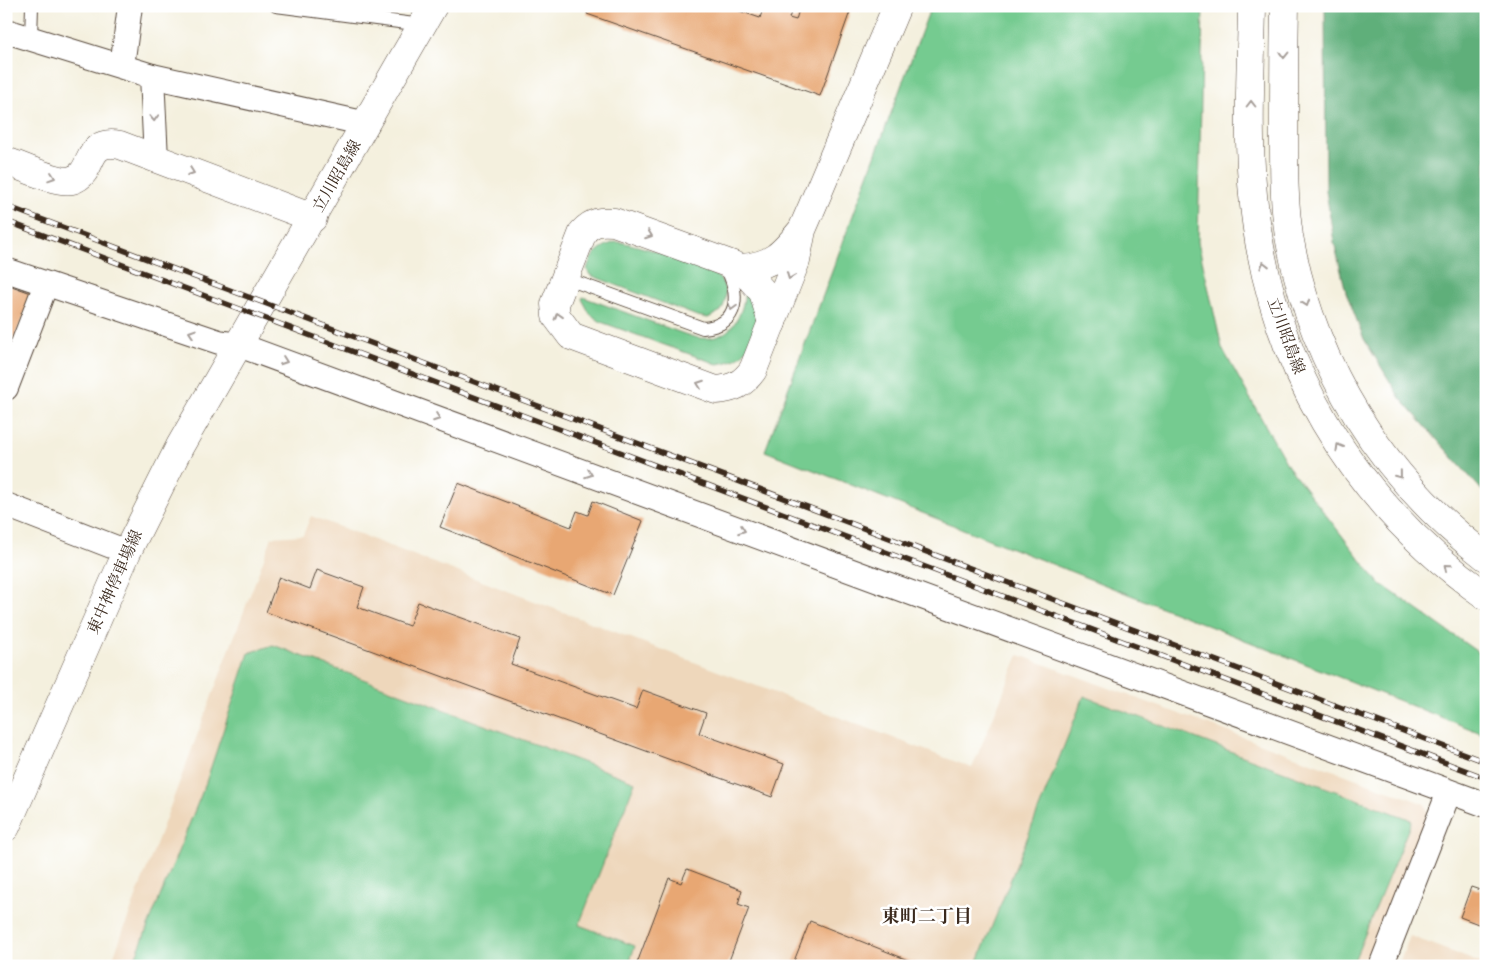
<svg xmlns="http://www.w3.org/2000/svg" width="1492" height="972" viewBox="0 0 1492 972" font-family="Cardo,'Noto Serif JP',serif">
  <rect width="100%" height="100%" fill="#fff"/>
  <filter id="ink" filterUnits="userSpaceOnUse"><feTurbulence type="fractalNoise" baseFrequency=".02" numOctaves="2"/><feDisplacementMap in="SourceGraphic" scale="10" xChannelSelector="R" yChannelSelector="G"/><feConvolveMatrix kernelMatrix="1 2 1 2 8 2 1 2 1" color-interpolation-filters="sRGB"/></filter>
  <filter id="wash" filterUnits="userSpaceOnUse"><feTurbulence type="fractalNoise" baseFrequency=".0096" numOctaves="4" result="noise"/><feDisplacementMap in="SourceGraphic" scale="20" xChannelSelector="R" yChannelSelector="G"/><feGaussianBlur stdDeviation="1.12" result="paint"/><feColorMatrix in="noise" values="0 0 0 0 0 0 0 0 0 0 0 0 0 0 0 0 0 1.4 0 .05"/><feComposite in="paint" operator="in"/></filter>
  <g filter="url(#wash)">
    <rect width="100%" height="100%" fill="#f4f0de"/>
    <g fill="#eed7bb">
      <path d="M 311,516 L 972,768 L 1019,655 L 1425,804 L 1428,813 L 1368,966 L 110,966 L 272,537 L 303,535 Z"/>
      <path d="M 1410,936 L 1486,965 L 1486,966 L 1398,966 Z"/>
    </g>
    <g fill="#74cb90" stroke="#587a57">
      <path d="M 931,6 L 1203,6 L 1198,242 L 1222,348 L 1288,466 L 1378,582 L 1486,658 L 1486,735 L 765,451 Z"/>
      <path d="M 616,242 C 630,241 710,268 719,278 C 728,288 727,300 721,311 L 708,318 L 697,316 L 590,275 L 587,270 C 590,254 601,246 616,242 Z"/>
      <path d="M 747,289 L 760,320 C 749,346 748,360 717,364 L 601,322 L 590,314 L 582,299 L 583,297 L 690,336 C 725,346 743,322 745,290 Z"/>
      <path d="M 273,645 L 635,782 L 579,925 L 635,946 L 628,966 L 132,966 L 205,785 L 249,653 Z"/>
      <path d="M 1084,696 L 1412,820 L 1352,966 L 976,966 Z"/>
    </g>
    <path fill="#5faf7a" stroke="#4d6c4c" d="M 1325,6 L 1486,6 L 1486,495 L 1400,398 L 1364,339 L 1346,292 L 1334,242 L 1326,191 Z"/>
    <g id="blocks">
      <g fill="#e8a773">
        <path d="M 589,6 L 725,6 L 760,18 L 764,6 L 781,6 L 792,10 L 789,18 L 796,20 L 800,6 L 852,6 L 820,96 L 587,14 Z"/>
        <path d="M 6,284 L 34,294 L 13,340 L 6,337 Z"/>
        <path d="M 6,342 L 12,345 L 6,357 Z"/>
        <path d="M 458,483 L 571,527 L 577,511 L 588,515 L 593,501 L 643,521 L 613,595 L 440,527 Z"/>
        <path d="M 317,570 L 364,587 L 357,607 L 409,626 L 418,602 L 520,639 L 511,664 L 636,709 L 643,690 L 706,713 L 699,733 L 784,764 L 772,797 L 266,612 L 279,577 L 310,589 Z"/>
        <path d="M 687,869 L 742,890 L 738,904 L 749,908 L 727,966 L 636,966 L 669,878 L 681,883 Z"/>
        <path d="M 1471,887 L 1486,892 L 1486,927 L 1460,917 Z"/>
        <path d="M 810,921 L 923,966 L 792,966 Z"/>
      </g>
    </g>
  </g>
  <g filter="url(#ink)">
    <use href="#blocks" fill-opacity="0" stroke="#57483b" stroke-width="1"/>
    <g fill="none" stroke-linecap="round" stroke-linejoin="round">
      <defs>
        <g id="lane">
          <path d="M 276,6 L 422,25"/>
          <path d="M 31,38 L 32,6"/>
          <path d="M 565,278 L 703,328 C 741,325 740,293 725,266"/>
        </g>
        <g id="street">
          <path d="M 6,31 L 152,76 L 367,124"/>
          <path d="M 122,66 L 130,6"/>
          <path d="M 152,76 L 156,159"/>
          <path d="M 6,270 L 219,342 L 239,345 L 1486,805"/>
          <path d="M 6,388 L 46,284"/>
          <path d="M 6,505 L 127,552"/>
          <path d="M 1381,966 L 1449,792"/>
        </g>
        <g id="secondary">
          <path d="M 1252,6 C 1251,69 1247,133 1253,195 C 1268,361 1351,500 1486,596"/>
          <path d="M 1285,6 C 1284,50 1284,94 1284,138 C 1284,171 1284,204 1289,236 C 1313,367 1381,477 1486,557"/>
          <path d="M 6,161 C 21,166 58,184 72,180 C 96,173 83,138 120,145 L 313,218"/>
          <path d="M 802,230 C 783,253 773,266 741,268 L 614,222 C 601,221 593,221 583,232 L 555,304 L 556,316 L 571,336 L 716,390 C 733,389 743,384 753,370 L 796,261 L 802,230 L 812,207 L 897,6"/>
          <path d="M 741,268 L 763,292 L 772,323"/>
          <path d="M 6,827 L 127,552 L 180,446 L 433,6"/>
        </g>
      </defs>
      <use href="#lane" stroke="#57483b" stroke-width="14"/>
      <use href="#street" stroke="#57483b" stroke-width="26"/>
      <use href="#secondary" stroke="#57483b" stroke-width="29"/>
      <use href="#lane" stroke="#fff" stroke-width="12"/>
      <use href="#street" stroke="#fff" stroke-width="24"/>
      <use href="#secondary" stroke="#fff" stroke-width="28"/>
      <defs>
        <g id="rail">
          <path d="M 6,206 L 1486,762"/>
          <path d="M 6,221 L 1486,778"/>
        </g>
      </defs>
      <use href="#rail" stroke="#3b2a1e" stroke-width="5.5"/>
      <use href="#rail" stroke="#fff" stroke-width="4" stroke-dasharray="11" stroke-linecap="butt"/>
    </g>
    <defs><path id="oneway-chevron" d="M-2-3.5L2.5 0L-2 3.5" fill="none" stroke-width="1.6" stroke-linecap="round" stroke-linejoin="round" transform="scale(1.25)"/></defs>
    <g stroke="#a79f9a">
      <use href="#oneway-chevron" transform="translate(1284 55) rotate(91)"/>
      <use href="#oneway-chevron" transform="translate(1251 104) rotate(-90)"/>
      <use href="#oneway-chevron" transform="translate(154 118) rotate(87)"/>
      <use href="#oneway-chevron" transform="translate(191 172) rotate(20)"/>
      <use href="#oneway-chevron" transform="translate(52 177) rotate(19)"/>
      <use href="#oneway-chevron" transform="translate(649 235) rotate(20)"/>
      <use href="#oneway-chevron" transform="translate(1264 265) rotate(-104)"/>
      <use href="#oneway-chevron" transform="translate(790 276) rotate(111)"/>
      <use href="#oneway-chevron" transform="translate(1306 303) rotate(71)"/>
      <use href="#oneway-chevron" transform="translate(732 307) rotate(106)"/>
      <use href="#oneway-chevron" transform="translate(558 316) rotate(-107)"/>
      <use href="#oneway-chevron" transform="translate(192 333) rotate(-162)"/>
      <use href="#oneway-chevron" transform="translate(284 361) rotate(20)"/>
      <use href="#oneway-chevron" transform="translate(700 384) rotate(-160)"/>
      <use href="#oneway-chevron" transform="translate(437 418) rotate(20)"/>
      <use href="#oneway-chevron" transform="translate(1339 447) rotate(-120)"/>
      <use href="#oneway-chevron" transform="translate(589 474) rotate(20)"/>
      <use href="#oneway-chevron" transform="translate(1399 475) rotate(51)"/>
      <use href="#oneway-chevron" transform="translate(742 530) rotate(20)"/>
      <use href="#oneway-chevron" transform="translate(1447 567) rotate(-140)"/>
    </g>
  </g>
  <g text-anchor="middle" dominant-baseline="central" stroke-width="5" stroke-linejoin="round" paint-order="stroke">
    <g font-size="16" fill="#3b2a1e" stroke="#fff">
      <text transform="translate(337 176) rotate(-60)">立川昭島線</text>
      <text transform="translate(1286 336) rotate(70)">立川昭島線</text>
      <text transform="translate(115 582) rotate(-66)">東中神停車場線</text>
    </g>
    <g font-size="18" font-weight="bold" fill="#3b2a1e" stroke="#fff">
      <text x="927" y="916">東町二丁目</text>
    </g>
  </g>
  <rect width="1492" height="972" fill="none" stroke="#fff" stroke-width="25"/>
</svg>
